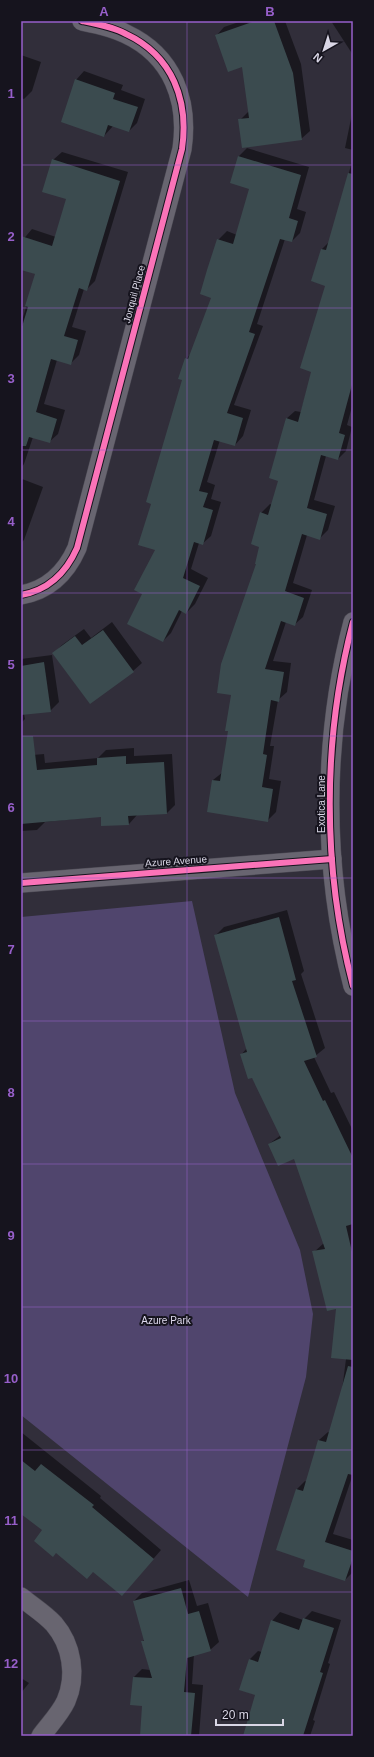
<svg xmlns="http://www.w3.org/2000/svg" width="374" height="1757" viewBox="0 0 374 1757" font-family="Arial,sans-serif">
  <rect width="100%" height="100%" fill="#312e3a"/>
  <path fill="#50456d" d="M 192,901 L 235,1093 L 300,1250 L 313,1314 L 306,1377 L 248,1597 L 21,1415 L 21,917 Z"/>
  <g fill="#0007">
    <path d="M 242,21 L 285,21 L 301,64 L 310,131 L 301,139 L 240,120 L 249,111 L 243,65 L 216,36 L 224,27 Z"/>
    <path d="M 331,21 L 353,21 L 353,55 Z"/>
    <path d="M 21,55 L 41,62 L 32,91 L 24,99 L 21,98 Z"/>
    <path d="M 84,71 L 123,85 L 121,90 L 145,99 L 137,123 L 129,131 L 113,126 L 104,136 L 76,80 Z"/>
    <path d="M 353,109 L 353,150 L 345,148 Z"/>
    <path d="M 247,148 L 309,167 L 297,209 L 306,212 L 300,233 L 292,241 L 285,239 L 257,324 L 263,326 L 234,405 L 251,410 L 243,436 L 235,445 L 220,440 L 207,482 L 215,485 L 211,499 L 221,502 L 211,536 L 202,544 L 199,543 L 191,569 L 208,578 L 195,604 L 186,613 L 182,611 L 171,633 L 163,641 L 143,594 L 156,549 L 152,503 L 183,380 L 186,359 L 192,353 L 213,297 L 218,240 L 227,231 L 237,235 L 250,188 L 238,157 Z"/>
    <path d="M 62,152 L 128,172 L 95,281 L 86,290 L 84,289 L 72,327 L 86,331 L 79,355 L 70,364 L 57,360 L 44,404 L 65,410 L 58,434 L 49,442 L 33,437 L 24,464 L 21,468 L 21,324 L 36,274 L 21,269 L 21,242 L 32,229 L 56,237 L 67,199 L 53,160 Z"/>
    <path d="M 353,158 L 353,403 L 347,425 L 352,427 L 346,451 L 338,459 L 326,456 L 314,500 L 335,506 L 328,530 L 320,538 L 307,535 L 293,583 L 312,590 L 303,617 L 294,625 L 286,622 L 273,661 L 291,663 L 287,692 L 278,700 L 270,746 L 274,746 L 269,779 L 281,781 L 276,812 L 267,821 L 208,811 L 213,780 L 223,772 L 261,546 L 261,513 L 270,504 L 272,505 L 279,480 L 286,419 L 295,411 L 301,412 L 312,371 L 326,285 L 312,281 L 322,249 L 330,241 Z"/>
    <path d="M 22,479 L 43,487 L 24,540 L 21,543 Z"/>
    <path d="M 112,622 L 142,663 L 133,671 L 90,703 L 53,654 L 62,645 L 84,629 L 91,638 Z"/>
    <path d="M 52,655 L 59,702 L 50,711 L 24,714 L 25,719 L 21,723 L 21,659 Z"/>
    <path d="M 134,748 L 134,756 L 172,754 L 175,805 L 167,813 L 137,815 L 129,824 L 102,816 L 45,822 L 37,830 L 21,831 L 21,756 L 44,754 L 45,763 L 98,758 L 106,750 Z"/>
    <path d="M 287,910 L 304,971 L 301,974 L 325,1048 L 314,1057 L 331,1093 L 334,1092 L 353,1131 L 353,1474 L 333,1534 L 353,1540 L 353,1572 L 345,1580 L 306,1559 L 297,1489 L 305,1481 L 307,1482 L 319,1440 L 328,1432 L 330,1433 L 342,1390 L 346,1359 L 338,1308 L 314,1252 L 324,1243 L 295,1157 L 269,1144 L 281,1135 L 241,1055 L 247,1048 L 215,936 L 224,927 Z"/>
    <path d="M 21,1432 L 101,1496 L 100,1498 L 161,1550 L 122,1595 L 21,1512 Z"/>
    <path d="M 189,1580 L 197,1606 L 208,1603 L 219,1642 L 210,1650 L 194,1654 L 192,1684 L 203,1685 L 199,1736 L 141,1736 L 143,1705 L 134,1677 L 142,1669 L 150,1670 L 142,1642 L 145,1639 L 134,1601 L 142,1593 Z"/>
    <path d="M 312,1611 L 341,1620 L 328,1663 L 330,1664 L 313,1720 L 315,1721 L 310,1736 L 244,1736 L 257,1695 L 241,1690 L 250,1659 L 258,1651 L 262,1652 L 272,1621 L 280,1612 L 303,1620 Z"/>
    <path d="M 21,1678 L 29,1683 L 21,1693 Z"/>
  </g>
  <g fill="#3b4b4f">
    <path d="M 255,21 L 274,21 L 293,73 L 302,140 L 242,148 L 238,119 L 249,118 L 242,67 L 228,72 L 215,35 Z"/>
    <path d="M 75,79 L 115,93 L 113,99 L 138,107 L 129,132 L 108,125 L 104,137 L 61,122 Z"/>
    <path d="M 238,156 L 301,175 L 289,218 L 298,221 L 292,242 L 280,239 L 249,332 L 255,334 L 227,413 L 243,418 L 235,446 L 214,440 L 199,491 L 208,493 L 203,507 L 213,510 L 203,545 L 194,542 L 183,578 L 200,586 L 186,614 L 179,610 L 163,642 L 127,624 L 142,594 L 134,590 L 155,550 L 138,545 L 151,504 L 146,502 L 182,380 L 178,379 L 185,358 L 188,359 L 211,298 L 200,294 L 207,270 L 217,239 L 233,244 L 249,189 L 230,183 Z"/>
    <path d="M 52,159 L 120,181 L 87,291 L 79,288 L 64,336 L 78,340 L 71,365 L 51,359 L 36,412 L 57,419 L 50,443 L 29,437 L 26,446 L 21,446 L 21,330 L 28,307 L 25,306 L 35,274 L 21,270 L 21,236 L 52,246 L 66,199 L 42,192 Z"/>
    <path d="M 348,173 L 353,174 L 353,381 L 339,433 L 345,435 L 338,460 L 321,455 L 307,508 L 327,514 L 320,540 L 302,534 L 285,591 L 304,598 L 295,626 L 281,621 L 265,669 L 284,672 L 279,702 L 271,700 L 263,754 L 267,755 L 262,787 L 273,789 L 268,822 L 207,812 L 212,780 L 220,781 L 228,731 L 225,731 L 231,695 L 217,693 L 221,664 L 256,564 L 255,564 L 259,547 L 251,544 L 260,512 L 268,515 L 278,481 L 269,478 L 286,418 L 298,422 L 311,372 L 300,368 L 325,286 L 311,281 L 321,249 L 326,250 Z"/>
    <path d="M 103,630 L 134,672 L 90,704 L 52,653 L 75,636 L 82,645 Z"/>
    <path d="M 44,662 L 51,712 L 21,715 L 21,666 Z"/>
    <path d="M 21,736 L 33,736 L 37,770 L 97,765 L 97,758 L 126,756 L 126,764 L 164,762 L 167,814 L 128,816 L 129,825 L 101,826 L 101,817 L 21,824 Z"/>
    <path d="M 279,917 L 296,980 L 292,981 L 317,1057 L 304,1061 L 323,1101 L 325,1100 L 353,1158 L 353,1224 L 346,1226 L 353,1256 L 353,1360 L 331,1358 L 336,1309 L 327,1311 L 312,1251 L 325,1249 L 294,1159 L 278,1166 L 268,1144 L 281,1138 L 252,1078 L 248,1079 L 240,1054 L 247,1052 L 214,935 Z"/>
    <path d="M 348,1366 L 353,1367 L 353,1475 L 348,1474 L 325,1542 L 353,1551 L 353,1558 L 345,1581 L 303,1567 L 305,1560 L 276,1550 L 296,1489 L 303,1491 L 318,1440 L 326,1442 Z"/>
    <path d="M 21,1460 L 35,1471 L 41,1464 L 94,1505 L 92,1507 L 154,1559 L 122,1596 L 93,1572 L 87,1579 L 56,1553 L 53,1557 L 34,1541 L 42,1530 L 21,1514 Z"/>
    <path d="M 181,1588 L 188,1614 L 199,1611 L 211,1651 L 187,1658 L 184,1692 L 195,1693 L 191,1736 L 140,1736 L 142,1706 L 130,1705 L 133,1677 L 152,1678 L 141,1641 L 144,1641 L 133,1601 Z"/>
    <path d="M 303,1618 L 334,1628 L 320,1672 L 323,1673 L 303,1736 L 243,1736 L 255,1695 L 239,1690 L 249,1659 L 258,1662 L 271,1620 L 299,1630 Z"/>
  </g>
  <g fill="none" stroke-linecap="round" stroke-linejoin="round">
    <defs>
      <g id="street">
        <path d="M 21,595 C 49,590 66,573 77,548 L 182,149 C 189,101 173,56 126,34 C 113,27 97,24 82,21"/>
        <path d="M 353,622 C 322,740 322,868 353,986"/>
        <path d="M 21,883 L 332,859"/>
        <path d="M 21,1597 C 32,1606 45,1614 54,1624 C 72,1645 77,1676 66,1701 C 60,1714 49,1725 41,1736"/>
      </g>
    </defs>
    <use href="#street" stroke="#4c4a54" stroke-width="20"/>
    <use href="#street" stroke="#686570" stroke-width="19"/>
    <defs>
      <g id="cycleway">
        <path d="M 21,595 C 49,590 66,573 77,548 L 182,149 C 189,101 173,56 126,34 C 113,27 97,24 82,21"/>
        <path d="M 353,622 C 322,740 322,868 353,986"/>
        <path d="M 21,883 L 332,859"/>
      </g>
    </defs>
    <use href="#cycleway" stroke="#16141e" stroke-width="8"/>
    <use href="#cycleway" stroke="#fb73b8" stroke-width="6"/>
  </g>
  <path fill="none" stroke="#975fca" stroke-width="1" stroke-opacity="0.55" d="M 187,21 L 187,1736M 21,165 L 353,165M 21,308 L 353,308M 21,450 L 353,450M 21,593 L 353,593M 21,736 L 353,736M 21,878 L 353,878M 21,1021 L 353,1021M 21,1164 L 353,1164M 21,1307 L 353,1307M 21,1450 L 353,1450M 21,1592 L 353,1592"/>
  <g text-anchor="middle" dominant-baseline="central" stroke-width="4" stroke-linejoin="round" paint-order="stroke">
    <g font-size="10" fill="#d9d6e5" stroke="#16141e">
      <text transform="translate(134 294) rotate(-75)">Jonquil Place</text>
      <text transform="translate(321 804) rotate(-90)">Exotica Lane</text>
      <text transform="translate(176 861) rotate(-4)">Azure Avenue</text>
    </g>
    <g font-size="10" fill="#dfdaee" stroke="#16141e">
      <text x="166" y="1320">Azure Park</text>
    </g>
  </g>
  <rect width="374" height="1757" fill="none" stroke="#16141e" stroke-width="44"/>
  <g transform="translate(324 50) rotate(219)" stroke="#16141e" stroke-width="3" paint-order="stroke">
  <path d="M0-3L7 15L0 10L-7 15Z" fill="#d9d6e5"/>
  <text y="-6" font-size="11" font-weight="bold" text-anchor="middle" fill="#d9d6e5">N</text>
  </g>
  <path d="M216 1719v6h67v-6" fill="none" stroke="#d9d6e5" stroke-width="2"/>
  <text x="222" y="1719" font-size="12" fill="#d9d6e5" stroke="#16141e" stroke-width="3" paint-order="stroke">20 m</text>
  <rect x="22" y="22" width="330" height="1713" fill="none" stroke="#975fca" stroke-width="1.5"/>
  <g font-size="13" text-anchor="middle" font-weight="bold" fill="#975fca">
    <text x="104" y="16">A</text>
    <text x="270" y="16">B</text>
    <text x="11" y="98">1</text>
    <text x="11" y="241">2</text>
    <text x="11" y="383">3</text>
    <text x="11" y="526">4</text>
    <text x="11" y="669">5</text>
    <text x="11" y="812">6</text>
    <text x="11" y="954">7</text>
    <text x="11" y="1097">8</text>
    <text x="11" y="1240">9</text>
    <text x="11" y="1383">10</text>
    <text x="11" y="1525">11</text>
    <text x="11" y="1668">12</text>
  </g>
</svg>
